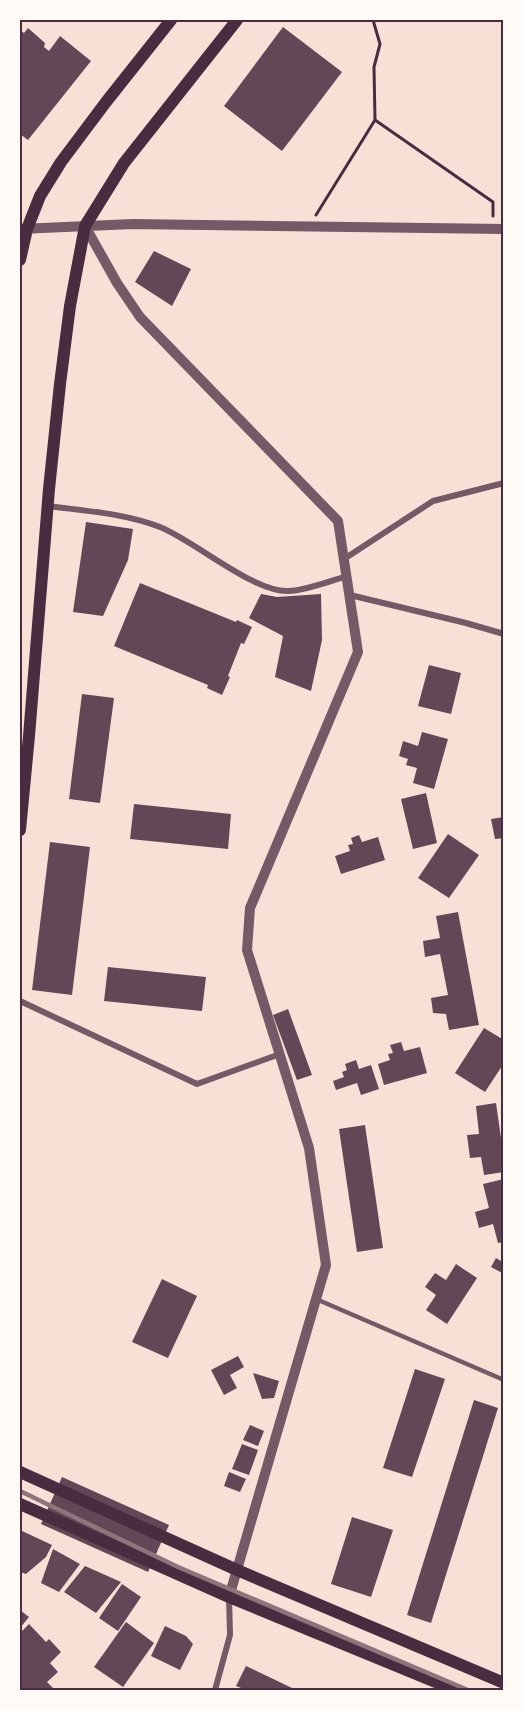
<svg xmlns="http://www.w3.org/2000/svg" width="523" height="1710" viewBox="0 0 523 1710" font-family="Inter,sans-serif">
  <rect width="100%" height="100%" fill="#f7e1d7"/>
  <g fill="#644757">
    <path d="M 283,27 L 342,72 L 282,151 L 224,106 Z"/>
    <path d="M 28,28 L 45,43 L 44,47 L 49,51 L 60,36 L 91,61 L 28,140 L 20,134 L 20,30 L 24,33 Z"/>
    <path d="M 154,251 L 191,269 L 172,306 L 135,282 Z"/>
    <path d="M 86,522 L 133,529 L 128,560 L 103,616 L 73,612 Z"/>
    <path d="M 140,583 L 236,622 L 237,620 L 252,627 L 244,644 L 241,643 L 228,676 L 230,677 L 222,695 L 207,688 L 208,685 L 114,646 Z"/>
    <path d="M 261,594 L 277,597 L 321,594 L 322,640 L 311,691 L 275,677 L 283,636 L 249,618 Z"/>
    <path d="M 429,665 L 461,673 L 451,714 L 418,706 Z"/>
    <path d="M 82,694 L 114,698 L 100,803 L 69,799 Z"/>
    <path d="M 422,732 L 448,739 L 434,789 L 413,783 L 417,768 L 406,765 L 408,759 L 399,756 L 403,741 L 418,746 Z"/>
    <path d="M 426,793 L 437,843 L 413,849 L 401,799 Z"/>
    <path d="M 134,804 L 231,814 L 228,849 L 130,839 Z"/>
    <path d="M 504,817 L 504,838 L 495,839 L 491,819 Z"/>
    <path d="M 448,834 L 479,855 L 449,898 L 418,878 Z"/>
    <path d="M 359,835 L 362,842 L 378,837 L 385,860 L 341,874 L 335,856 L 350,851 L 348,845 L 353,844 L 351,838 Z"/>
    <path d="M 50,842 L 90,847 L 72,995 L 32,990 Z"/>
    <path d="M 458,912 L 479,1025 L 449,1030 L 446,1014 L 433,1013 L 431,998 L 448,995 L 440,954 L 425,957 L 423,941 L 440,938 L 436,916 Z"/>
    <path d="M 108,967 L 206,977 L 202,1011 L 104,1001 Z"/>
    <path d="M 288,1009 L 312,1075 L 297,1080 L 273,1015 Z"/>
    <path d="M 484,1028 L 504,1040 L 504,1063 L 485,1092 L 455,1073 Z"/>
    <path d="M 401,1042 L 404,1051 L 420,1047 L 427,1073 L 384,1085 L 378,1064 L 390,1060 L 388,1054 L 393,1053 L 390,1045 Z"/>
    <path d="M 356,1060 L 359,1069 L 371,1065 L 379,1089 L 361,1095 L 357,1083 L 336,1090 L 333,1081 L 344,1077 L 342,1072 L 347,1070 L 345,1064 Z"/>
    <path d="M 496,1103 L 504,1159 L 504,1172 L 484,1175 L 481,1157 L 470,1158 L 467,1135 L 479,1134 L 476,1106 Z"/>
    <path d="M 365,1125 L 383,1248 L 357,1252 L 339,1129 Z"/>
    <path d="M 504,1179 L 504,1242 L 498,1243 L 493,1224 L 479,1228 L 475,1212 L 489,1208 L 483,1184 Z"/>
    <path d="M 504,1257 L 504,1274 L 491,1267 L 496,1258 L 501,1261 Z"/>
    <path d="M 456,1264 L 477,1278 L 447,1324 L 426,1310 L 436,1295 L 425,1287 L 435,1273 L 446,1280 Z"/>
    <path d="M 162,1279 L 197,1296 L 168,1358 L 132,1342 Z"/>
    <path d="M 238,1356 L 244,1367 L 230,1375 L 237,1388 L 224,1395 L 211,1370 Z"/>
    <path d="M 415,1369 L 445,1379 L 412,1477 L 383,1468 Z"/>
    <path d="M 253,1373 L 279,1381 L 274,1398 L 262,1399 Z"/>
    <path d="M 474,1400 L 498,1408 L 431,1623 L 407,1615 Z"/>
    <path d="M 250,1425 L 264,1431 L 258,1446 L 243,1440 Z"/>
    <path d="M 242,1444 L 258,1450 L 249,1475 L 232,1469 Z"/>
    <path d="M 229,1472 L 246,1479 L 240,1492 L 224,1486 Z"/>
    <path d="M 62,1477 L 169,1525 L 148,1572 L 41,1524 Z"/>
    <path d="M 352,1517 L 393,1530 L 371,1597 L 331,1584 Z"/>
    <path d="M 20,1530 L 52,1545 L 46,1557 L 26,1574 L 20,1572 Z"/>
    <path d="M 53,1549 L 80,1564 L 59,1592 L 41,1583 Z"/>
    <path d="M 85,1566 L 121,1582 L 96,1613 L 64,1592 Z"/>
    <path d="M 122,1584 L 141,1597 L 118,1631 L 99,1618 Z"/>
    <path d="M 20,1610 L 29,1617 L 20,1628 Z"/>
    <path d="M 126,1622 L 154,1643 L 123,1687 L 94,1667 Z"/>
    <path d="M 29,1624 L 46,1642 L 49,1639 L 61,1652 L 50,1663 L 58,1672 L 47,1682 L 54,1689 L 52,1690 L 20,1690 L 20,1633 Z"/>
    <path d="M 165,1626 L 186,1636 L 193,1644 L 180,1670 L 151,1656 Z"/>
    <path d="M 246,1666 L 292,1688 L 291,1690 L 246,1690 L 236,1686 Z"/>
  </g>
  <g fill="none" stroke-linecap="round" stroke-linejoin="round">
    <g stroke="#4a2c40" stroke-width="3">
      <path d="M 373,20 L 380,44 L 374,67 L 375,120"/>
      <path d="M 316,215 L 375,120 L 493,202 L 493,216"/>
    </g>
    <path stroke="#755966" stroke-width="4.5" d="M 316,1299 L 504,1380"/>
    <g stroke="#755966" stroke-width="6">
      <path d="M 48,506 C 85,511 124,513 160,527 C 195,541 254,593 289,591 C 304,591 331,581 347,576"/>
      <path d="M 344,559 L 433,501 L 504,483"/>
      <path d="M 350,595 L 466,623 L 504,634"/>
      <path d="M 20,1001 L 197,1084 L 280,1054"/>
      <path d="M 215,1690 L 230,1635 L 229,1597"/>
    </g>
    <g stroke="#755966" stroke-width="10">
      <path d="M 85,226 L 117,283 L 140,317 L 338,521 L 358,652 L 250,908 L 247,950 L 309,1148 L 326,1265 L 229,1597"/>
      <path d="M 20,229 L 133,224 L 504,229"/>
    </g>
    <g stroke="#4a2c40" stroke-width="12">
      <path d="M 20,260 L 27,229 L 40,196 L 61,162 L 106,102 L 171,20"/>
      <path d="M 20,830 L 29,736 L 49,489 L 60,384 L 70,306 L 85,226 L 124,163 L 237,20"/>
      <path d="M 20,1472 L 237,1570 L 504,1683"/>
      <path d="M 20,1504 L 229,1597 L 455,1690"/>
    </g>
    <path stroke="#8f747c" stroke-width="4.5" d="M 20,1491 L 178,1567 L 468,1690"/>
  </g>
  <rect width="523" height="1710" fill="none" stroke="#fffaf5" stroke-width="42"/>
  <rect x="21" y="21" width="481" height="1668" fill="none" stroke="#4a2c40" stroke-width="2"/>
</svg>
